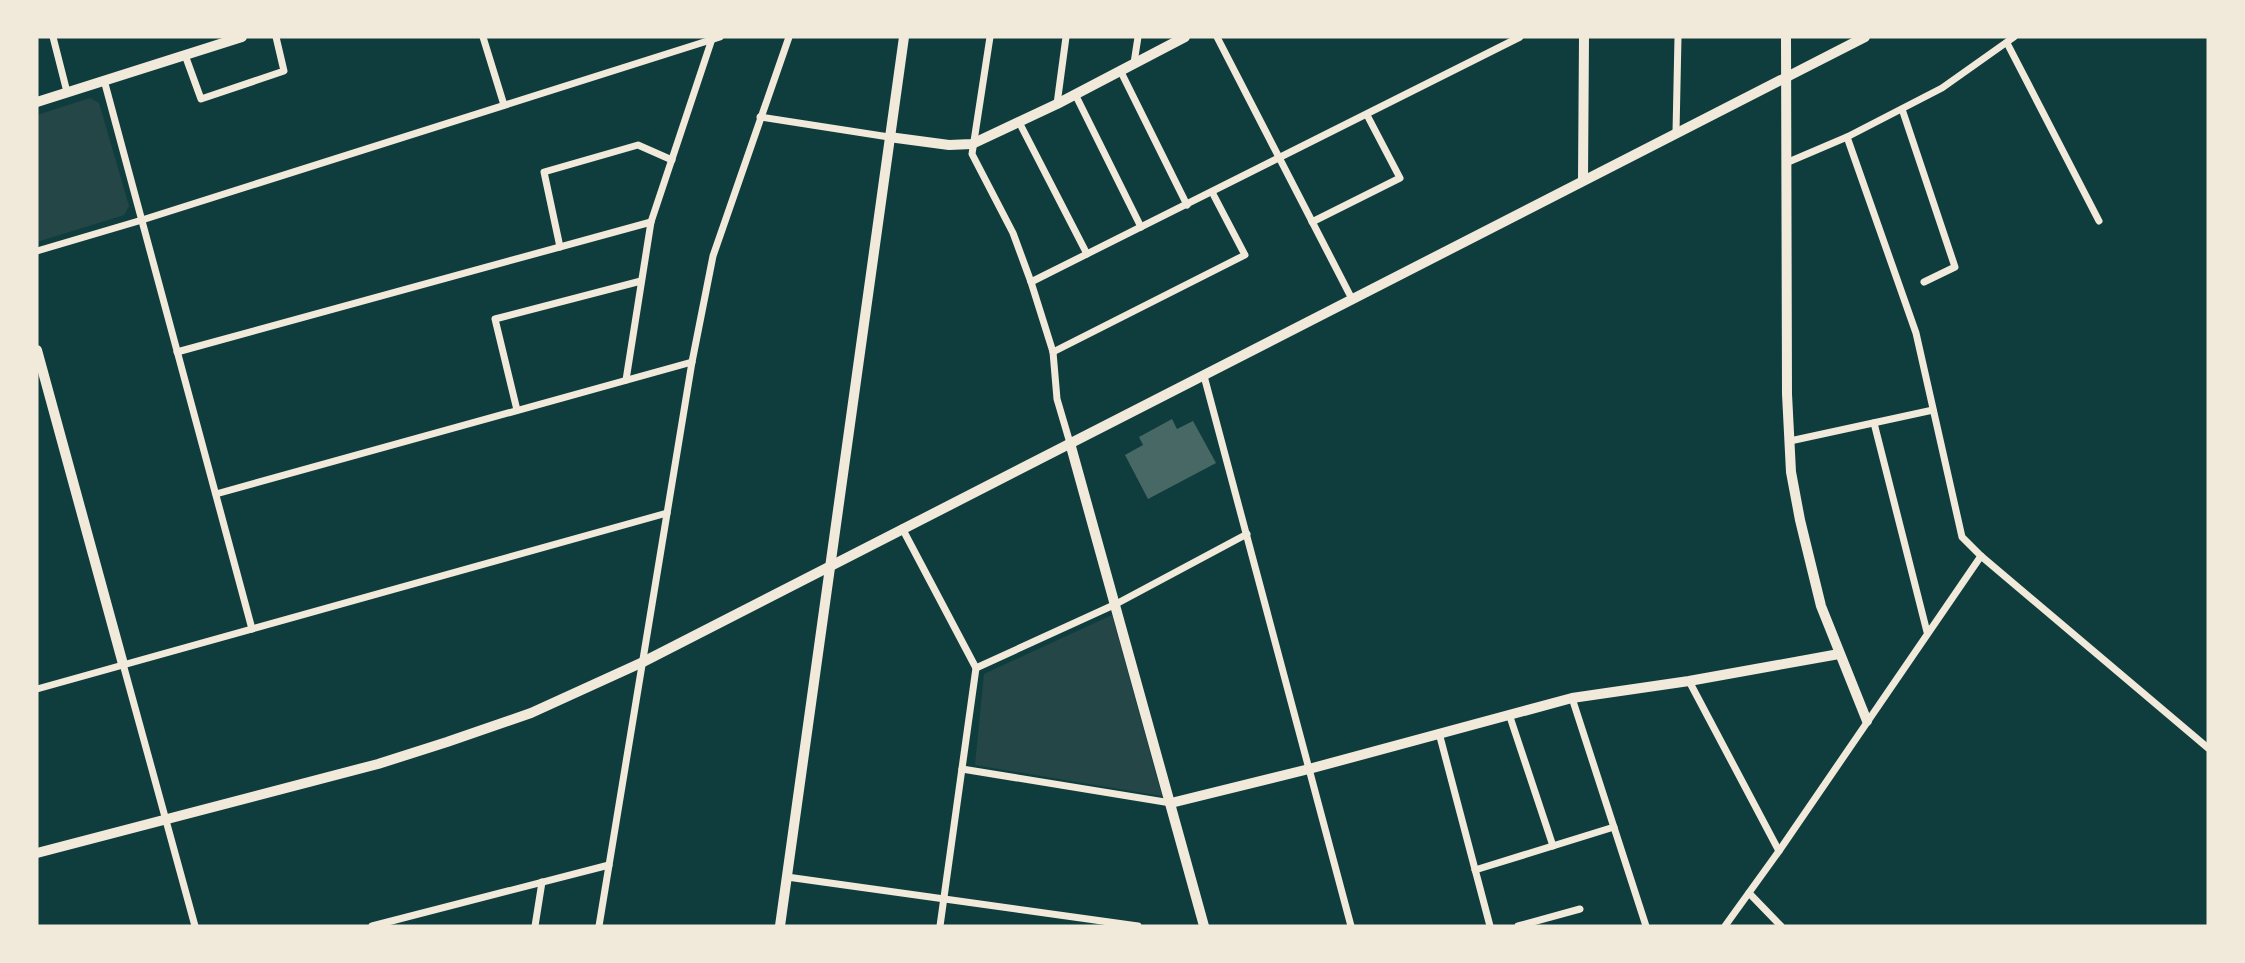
<svg xmlns="http://www.w3.org/2000/svg" width="2245" height="963" viewBox="0 0 2245 963" font-family="Mulish,sans-serif">
  <rect width="100%" height="100%" fill="#0f3d3e"/>
  <g fill="#244646">
    <path d="M 90,98 L 99,103 L 129,206 L 124,215 L 37,242 L 37,115 Z"/>
    <path d="M 1112,615 L 1162,796 L 975,765 L 984,674 Z"/>
  </g>
  <path fill="#486865" d="M 1172,419 L 1177,429 L 1193,421 L 1216,463 L 1148,499 L 1125,455 L 1143,445 L 1139,437 Z"/>
  <g fill="none" stroke-linecap="round" stroke-linejoin="round">
    <g stroke="#f1e9da" stroke-width="7">
      <path d="M 53,37 L 67,92"/>
      <path d="M 483,37 L 504,105"/>
      <path d="M 990,37 L 972,154 L 1013,233 L 1031,282 L 1053,352 L 1057,399 L 1070,443"/>
      <path d="M 1217,37 L 1352,299"/>
      <path d="M 2007,43 L 2099,221"/>
      <path d="M 185,55 L 201,99 L 284,71 L 276,37"/>
      <path d="M 1134,63 L 1138,37"/>
      <path d="M 1120,70 L 1187,205"/>
      <path d="M 104,80 L 252,629"/>
      <path d="M 1075,94 L 1141,227"/>
      <path d="M 1057,104 L 1066,37"/>
      <path d="M 1902,109 L 1955,267 L 1924,282"/>
      <path d="M 760,117 L 889,137"/>
      <path d="M 1019,122 L 1087,254"/>
      <path d="M 1676,132 L 1678,37"/>
      <path d="M 1847,137 L 1916,333 L 1962,537 L 1981,556 L 2208,748"/>
      <path d="M 1786,163 L 1847,137 L 1942,88 L 2014,37"/>
      <path d="M 1312,222 L 1400,178 L 1367,115"/>
      <path d="M 560,247 L 544,172 L 638,145 L 672,160"/>
      <path d="M 37,251 L 142,220 L 720,37"/>
      <path d="M 1031,282 L 1520,37"/>
      <path d="M 177,352 L 651,222"/>
      <path d="M 1053,352 L 1245,255 L 1212,192"/>
      <path d="M 1204,376 L 1351,926"/>
      <path d="M 626,380 L 651,222 L 712,39"/>
      <path d="M 517,410 L 495,319 L 641,281"/>
      <path d="M 1874,423 L 1927,632"/>
      <path d="M 1790,441 L 1933,410"/>
      <path d="M 216,494 L 692,362"/>
      <path d="M 902,528 L 976,668 L 940,926"/>
      <path d="M 123,664 L 195,926"/>
      <path d="M 976,668 L 1116,604 L 1247,534"/>
      <path d="M 1689,681 L 1779,851"/>
      <path d="M 37,689 L 667,513"/>
      <path d="M 1572,698 L 1646,926"/>
      <path d="M 1509,714 L 1553,846"/>
      <path d="M 1439,733 L 1490,926"/>
      <path d="M 962,769 L 1171,803"/>
      <path d="M 1475,870 L 1614,827"/>
      <path d="M 787,877 L 1138,926"/>
      <path d="M 1749,893 L 1781,926"/>
      <path d="M 372,926 L 609,865"/>
      <path d="M 535,926 L 542,882"/>
      <path d="M 599,926 L 692,362 L 713,256 L 789,37"/>
      <path d="M 1518,926 L 1580,909"/>
      <path d="M 1725,926 L 1779,851 L 1981,556"/>
    </g>
    <g stroke="#f1e9da" stroke-width="10">
      <path d="M 1786,37 L 1787,394 L 1791,472 L 1800,520 L 1821,606 L 1867,721"/>
      <path d="M 37,102 L 242,37"/>
      <path d="M 889,137 L 949,145 L 972,144 L 1057,104 L 1185,37"/>
      <path d="M 1583,179 L 1584,37"/>
      <path d="M 37,350 L 123,664"/>
      <path d="M 1070,443 L 1204,926"/>
      <path d="M 1171,803 L 1309,769 L 1572,698 L 1689,681 L 1839,654"/>
      <path d="M 37,853 L 378,764 L 447,742 L 531,713 L 643,662 L 1865,37"/>
    </g>
    <path stroke="#f1e9da" stroke-width="10" d="M 780,926 L 904,37"/>
  </g>
  <rect width="2245" height="963" fill="none" stroke="#f1e9da" stroke-width="77"/>
</svg>
